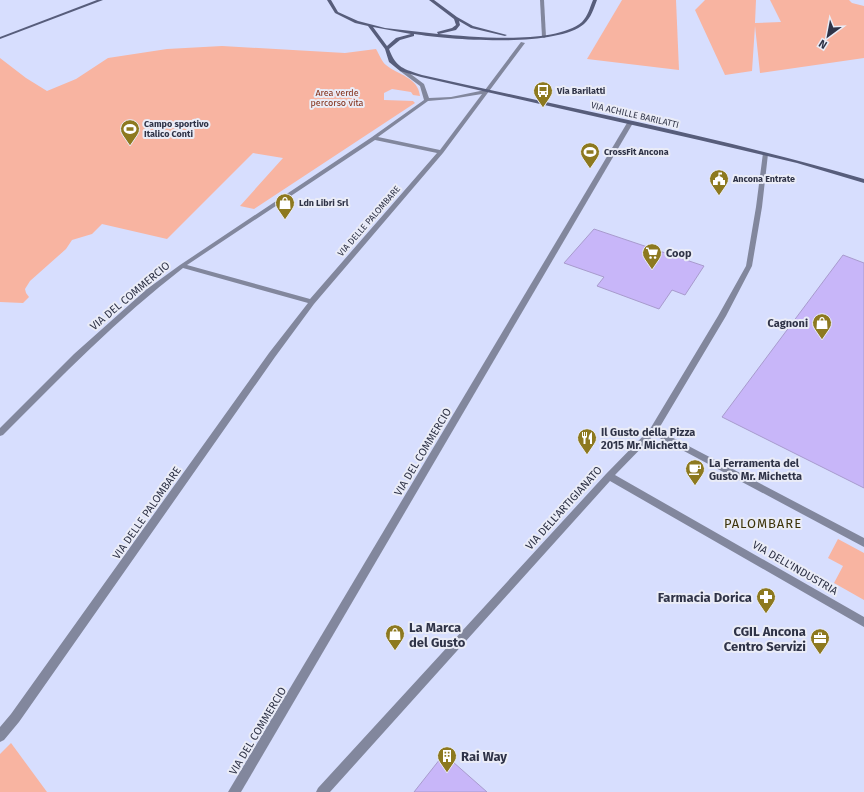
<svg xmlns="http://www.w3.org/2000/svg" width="864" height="792" viewBox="0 0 864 792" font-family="'Fira Sans',sans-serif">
  <rect width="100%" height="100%" fill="#d7defe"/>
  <g fill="#f8b4a1">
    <path d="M 622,0 L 676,0 L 679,70 L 587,59 Z"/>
    <path d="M 705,0 L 756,0 L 755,23 L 781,22 L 770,0 L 849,0 L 852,3 L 864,6 L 864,58 L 760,73 L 755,26 L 752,71 L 725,75 L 695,10 Z"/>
    <path d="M 222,46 L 345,53 L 376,49 C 379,54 382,62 386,65 C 398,75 418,77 420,96 L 413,95 L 411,92 L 392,89 L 384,93 L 384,100 L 413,101 L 415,103 L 254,209 L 240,206 L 283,158 L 253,153 L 167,239 L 102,224 L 92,234 L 72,240 L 66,249 L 30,281 L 25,289 L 26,293 L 29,297 L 23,303 L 0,302 L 0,58 L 26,78 L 47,91 L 76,79 L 108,58 L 167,49 Z"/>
    <path d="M 838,539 L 864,553 L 864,600 L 834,583 L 843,566 L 828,558 Z"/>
    <path d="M 11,743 L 47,792 L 0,792 L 0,754 Z"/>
  </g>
  <g fill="#c8b6f9" stroke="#a89bcd">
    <path d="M 594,229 L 704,266 L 685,295 L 672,290 L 659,309 L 597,286 L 604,277 L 564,263 Z"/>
    <path d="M 843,255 L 864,263 L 864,488 L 722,417 Z"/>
    <path d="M 444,754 L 487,792 L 414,792 Z"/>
  </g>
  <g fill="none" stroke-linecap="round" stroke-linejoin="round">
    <g fill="#82879d" fill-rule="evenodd">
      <path d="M 540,0 L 544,0 L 546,37 L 544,38 L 542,37 Z"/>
      <path d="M 521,42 L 525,43 L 443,153 L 314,304 L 275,357 L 19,722 L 4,740 L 0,742 L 0,727 L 11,714 L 269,353 L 308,303 L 183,268 C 118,318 61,377 3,435 L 0,436 L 0,428 L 74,354 L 147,289 L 180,265 L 372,137 L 424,100 L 420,86 L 400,71 L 400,69 L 404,69 L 424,84 L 429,98 L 451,97 L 485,90 ZM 482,94 L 440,150 L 378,137 L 428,101 L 451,99 ZM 375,140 L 437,153 L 310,299 L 187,265 Z"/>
      <path d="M 630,121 L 633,123 L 241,792 L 228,792 L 627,123 Z"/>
      <path d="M 763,153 L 768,154 L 762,207 L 752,266 L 726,316 L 658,430 L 864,538 L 864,547 L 654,435 L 615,475 L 864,617 L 864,627 L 610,481 L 330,792 L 316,792 L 318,788 L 606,474 L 650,429 L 718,316 L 746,266 L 756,207 Z"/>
    </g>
    <g fill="#575d7b" fill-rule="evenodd">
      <path d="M 97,0 L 103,0 L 0,39 L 0,37 Z"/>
      <path d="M 327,0 L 331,0 L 338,12 L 358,21 L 385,28 L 438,34 L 437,32 L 452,28 L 456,25 L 454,19 L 429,0 L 434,0 L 457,17 L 473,26 L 507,35 L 505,36 L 471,28 L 459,21 L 460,25 L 456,30 L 439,34 C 474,37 555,45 582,22 C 588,16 590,7 593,0 L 597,0 C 594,8 591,18 584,24 C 556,48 451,40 414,34 L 414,36 L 400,40 L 389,49 C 396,68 404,69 422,75 C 570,108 719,137 864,179 L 864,183 L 797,163 L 699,140 L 421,77 L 400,71 L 389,62 L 385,49 L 368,26 L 355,23 L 335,13 ZM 373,27 L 411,34 L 396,38 L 387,46 Z"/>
    </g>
  </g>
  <defs>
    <symbol id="bus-pin" viewBox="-11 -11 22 30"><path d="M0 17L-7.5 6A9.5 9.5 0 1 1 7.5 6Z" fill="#8d791f" stroke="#eaecf7"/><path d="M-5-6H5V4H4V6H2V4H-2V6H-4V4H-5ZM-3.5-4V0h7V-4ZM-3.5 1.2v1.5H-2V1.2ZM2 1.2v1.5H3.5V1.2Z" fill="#fff"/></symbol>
    <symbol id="stadium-pin" viewBox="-11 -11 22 30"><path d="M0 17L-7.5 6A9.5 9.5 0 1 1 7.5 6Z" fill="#8d791f" stroke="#eaecf7"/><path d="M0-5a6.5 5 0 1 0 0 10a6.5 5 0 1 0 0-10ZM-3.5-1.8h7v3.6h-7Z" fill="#fff"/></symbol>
    <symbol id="civic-pin" viewBox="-11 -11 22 30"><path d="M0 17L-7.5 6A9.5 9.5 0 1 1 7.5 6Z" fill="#8d791f" stroke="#eaecf7"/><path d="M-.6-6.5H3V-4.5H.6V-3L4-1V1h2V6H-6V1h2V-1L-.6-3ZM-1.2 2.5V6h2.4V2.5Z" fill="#fff"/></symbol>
    <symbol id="shop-pin" viewBox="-11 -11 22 30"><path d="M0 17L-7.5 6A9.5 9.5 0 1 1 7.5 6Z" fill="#8d791f" stroke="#eaecf7"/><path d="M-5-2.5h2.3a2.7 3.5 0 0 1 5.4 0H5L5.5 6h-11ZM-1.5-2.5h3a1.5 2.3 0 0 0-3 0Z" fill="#fff"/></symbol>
    <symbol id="supermarket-pin" viewBox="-11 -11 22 30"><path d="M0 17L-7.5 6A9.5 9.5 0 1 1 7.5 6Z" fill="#8d791f" stroke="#eaecf7"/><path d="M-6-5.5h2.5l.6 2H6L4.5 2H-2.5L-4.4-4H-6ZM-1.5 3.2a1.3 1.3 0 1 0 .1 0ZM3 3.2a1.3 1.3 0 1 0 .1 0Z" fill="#fff"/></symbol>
    <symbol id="restaurant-pin" viewBox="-11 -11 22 30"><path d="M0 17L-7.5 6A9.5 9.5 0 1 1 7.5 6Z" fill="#8d791f" stroke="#eaecf7"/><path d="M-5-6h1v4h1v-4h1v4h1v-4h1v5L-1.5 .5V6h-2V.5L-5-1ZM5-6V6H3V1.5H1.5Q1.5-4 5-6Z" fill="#fff"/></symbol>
    <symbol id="cafe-pin" viewBox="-11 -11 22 30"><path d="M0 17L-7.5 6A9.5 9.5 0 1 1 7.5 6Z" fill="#8d791f" stroke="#eaecf7"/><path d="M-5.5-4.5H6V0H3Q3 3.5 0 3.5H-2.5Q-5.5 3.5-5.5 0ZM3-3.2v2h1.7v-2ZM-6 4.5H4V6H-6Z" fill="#fff"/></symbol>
    <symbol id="pharmacy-pin" viewBox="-11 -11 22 30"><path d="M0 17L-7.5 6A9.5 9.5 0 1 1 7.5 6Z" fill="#8d791f" stroke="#eaecf7"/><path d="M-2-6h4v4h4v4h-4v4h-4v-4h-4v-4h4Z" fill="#fff"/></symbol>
    <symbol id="office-pin" viewBox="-11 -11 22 30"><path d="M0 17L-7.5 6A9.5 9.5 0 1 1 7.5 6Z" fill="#8d791f" stroke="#eaecf7"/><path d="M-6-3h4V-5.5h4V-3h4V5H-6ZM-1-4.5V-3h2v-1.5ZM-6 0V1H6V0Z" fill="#fff"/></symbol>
    <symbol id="building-pin" viewBox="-11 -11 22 30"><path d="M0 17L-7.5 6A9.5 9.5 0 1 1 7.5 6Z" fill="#8d791f" stroke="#eaecf7"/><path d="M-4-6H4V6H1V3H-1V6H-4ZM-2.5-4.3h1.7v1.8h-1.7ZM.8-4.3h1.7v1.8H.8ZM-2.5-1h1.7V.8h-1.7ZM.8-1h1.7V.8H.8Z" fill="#fff"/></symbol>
  </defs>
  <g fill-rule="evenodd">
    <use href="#bus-pin" x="532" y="80" width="22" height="30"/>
    <use href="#stadium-pin" x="119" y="118" width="22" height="30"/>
    <use href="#stadium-pin" x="579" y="141" width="22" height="30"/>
    <use href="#civic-pin" x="708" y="168" width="22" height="30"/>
    <use href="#shop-pin" x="274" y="192" width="22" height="30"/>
    <use href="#supermarket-pin" x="641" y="242" width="22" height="30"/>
    <use href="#shop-pin" x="811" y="312" width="22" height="30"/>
    <use href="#restaurant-pin" x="576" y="427" width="22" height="30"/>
    <use href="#cafe-pin" x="684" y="458" width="22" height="30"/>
    <use href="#pharmacy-pin" x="755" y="586" width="22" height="30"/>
    <use href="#shop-pin" x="384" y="623" width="22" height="30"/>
    <use href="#office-pin" x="809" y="627" width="22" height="30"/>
    <use href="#building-pin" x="436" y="745" width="22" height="30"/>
  </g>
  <g text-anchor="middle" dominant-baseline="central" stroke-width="4" stroke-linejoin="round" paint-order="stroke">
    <g font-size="9" font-weight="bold" fill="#2f3347" stroke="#eaecf7" text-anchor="start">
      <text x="557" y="91">Via Barilatti</text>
      <text x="144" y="124">Campo sportivo<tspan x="144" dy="10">Italico Conti</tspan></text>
      <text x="604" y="152">CrossFit Ancona</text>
      <text x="733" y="179">Ancona Entrate</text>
      <text x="299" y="203">Ldn Libri Srl</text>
    </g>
    <g font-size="9" fill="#822f18" stroke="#eaecf7">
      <text x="337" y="93">Area verde<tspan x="337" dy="10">percorso vita</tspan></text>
    </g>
    <g font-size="9" fill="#2f3347" stroke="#eaecf7">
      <text transform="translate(635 115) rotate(13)">VIA ACHILLE BARILATTI</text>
      <text transform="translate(369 221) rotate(-49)">VIA DELLE PALOMBARE</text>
    </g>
    <g font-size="11" font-weight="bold" fill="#2f3347" stroke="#eaecf7" text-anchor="start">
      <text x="666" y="253">Coop</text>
      <text x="808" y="323" text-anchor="end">Cagnoni</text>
      <text x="601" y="432">Il Gusto della Pizza<tspan x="601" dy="13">2015 Mr. Michetta</tspan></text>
      <text x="709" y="463">La Ferramenta del<tspan x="709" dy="13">Gusto Mr. Michetta</tspan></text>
    </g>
    <g font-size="11" fill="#2f3347" stroke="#eaecf7">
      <text transform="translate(130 296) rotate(-40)">VIA DEL COMMERCIO</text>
      <text transform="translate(423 452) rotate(-59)">VIA DEL COMMERCIO</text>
      <text transform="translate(564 508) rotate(-48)">VIA DELL'ARTIGIANATO</text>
      <text transform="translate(147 513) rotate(-55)">VIA DELLE PALOMBARE</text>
      <text transform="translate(795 568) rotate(30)">VIA DELL'INDUSTRIA</text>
      <text transform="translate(258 731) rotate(-59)">VIA DEL COMMERCIO</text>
    </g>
    <g font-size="13" letter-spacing="1" fill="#3c3308" stroke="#eaecf7">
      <text x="763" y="523">PALOMBARE</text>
    </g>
    <g font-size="13" font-weight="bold" fill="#2f3347" stroke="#eaecf7" text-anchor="end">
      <text x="752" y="597">Farmacia Dorica</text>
      <text x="409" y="627" text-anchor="start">La Marca<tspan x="409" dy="15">del Gusto</tspan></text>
      <text x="806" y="631">CGIL Ancona<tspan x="806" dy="15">Centro Servizi</tspan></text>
      <text x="461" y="756" text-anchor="start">Rai Way</text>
    </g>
  </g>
  <g transform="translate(828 36) rotate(212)" stroke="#eaecf7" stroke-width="3" paint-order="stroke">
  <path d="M0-3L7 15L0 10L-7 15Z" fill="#2f3347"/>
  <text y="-6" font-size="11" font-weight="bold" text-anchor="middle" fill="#2f3347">N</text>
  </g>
</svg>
